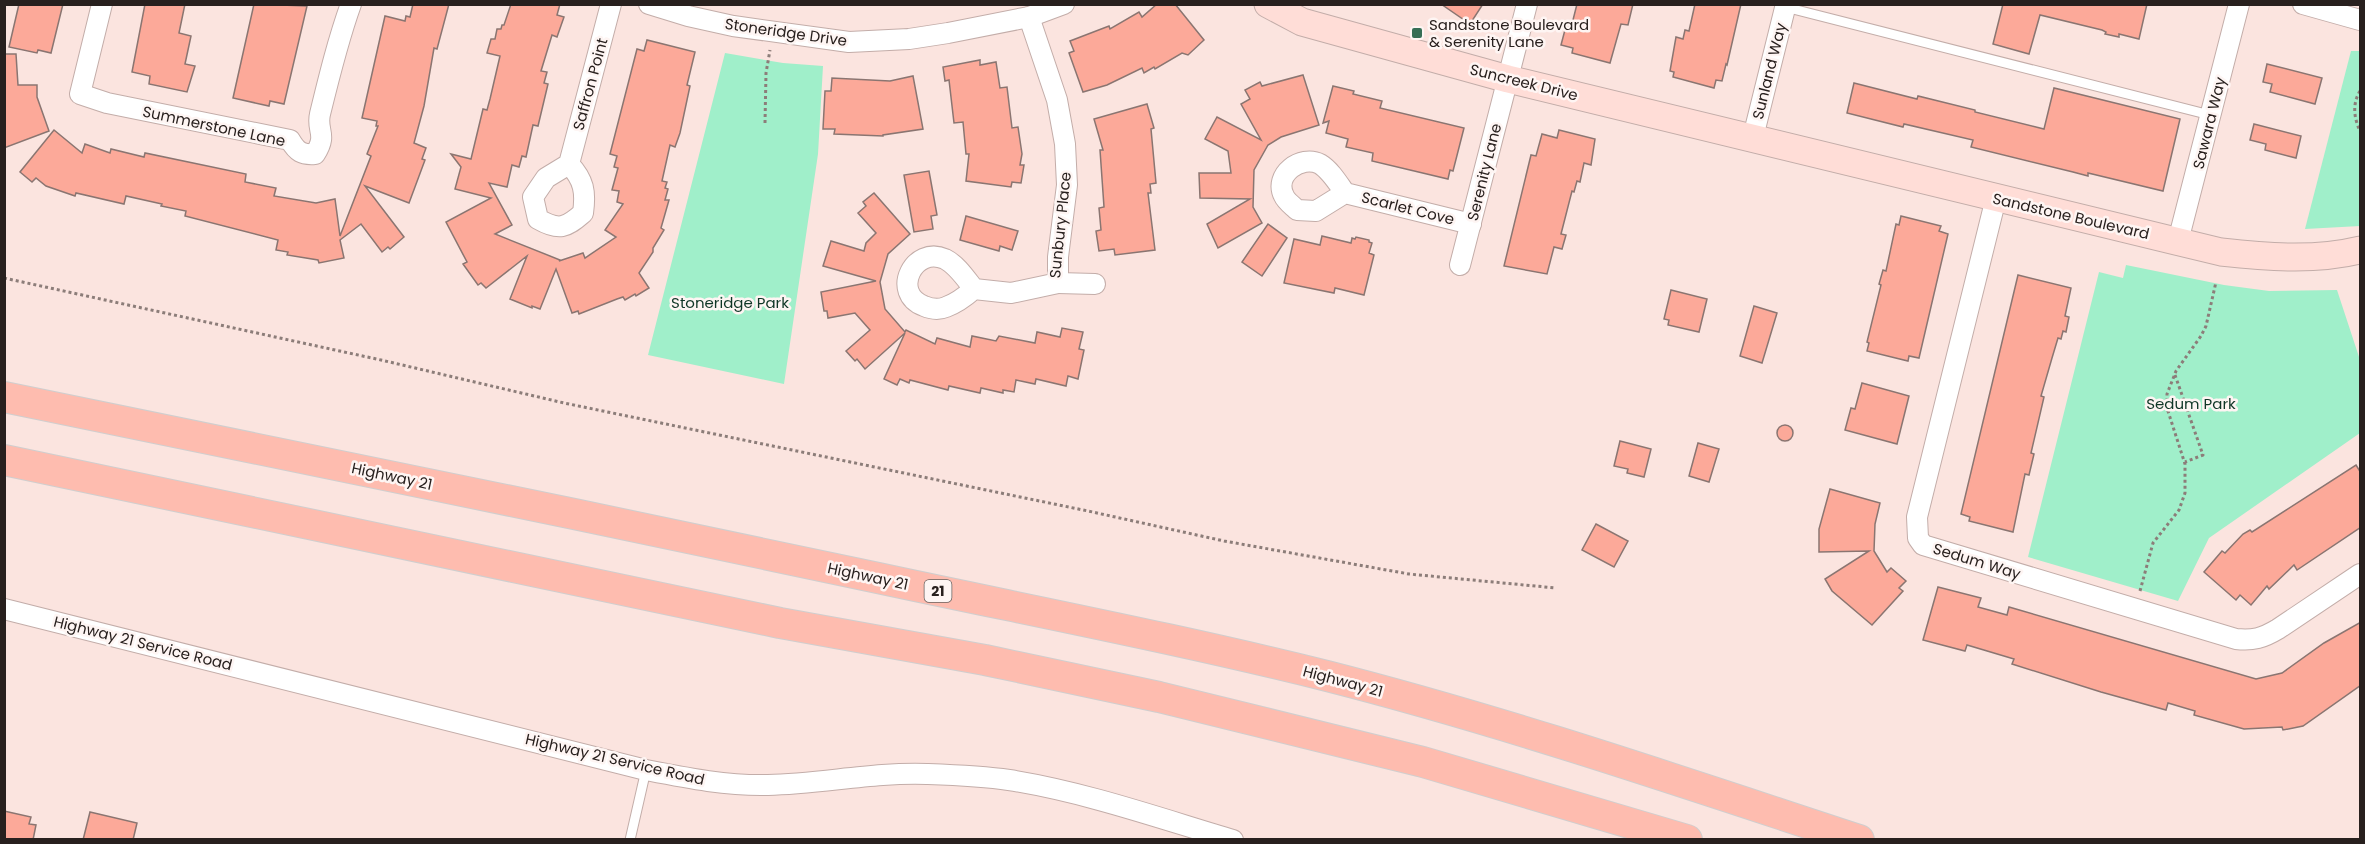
<svg xmlns="http://www.w3.org/2000/svg" width="2365" height="844" viewBox="0 0 2365 844" font-family="Poppins,sans-serif">
  <rect width="100%" height="100%" fill="#fbe4df"/>
  <g fill="#a0efca">
    <path d="M 2351,51 L 2360,51 L 2360,226 L 2305,229 Z"/>
    <path d="M 725,53 L 783,63 L 823,66 L 818,154 L 784,384 L 648,355 Z"/>
    <path d="M 2126,265 L 2224,285 L 2269,291 L 2337,290 L 2360,360 L 2360,433 L 2209,538 L 2178,601 L 2028,557 L 2099,272 L 2123,278 Z"/>
  </g>
  <g fill="#fca999" stroke="#8a7571" stroke-width="1.5">
    <path d="M 19,4 L 63,4 L 51,53 L 38,50 L 37,53 L 9,47 Z"/>
    <path d="M 145,4 L 185,4 L 179,33 L 191,36 L 185,64 L 195,66 L 187,92 L 149,84 L 150,76 L 132,72 Z"/>
    <path d="M 254,4 L 307,6 L 284,104 L 270,101 L 269,106 L 233,98 Z"/>
    <path d="M 413,4 L 449,4 L 437,49 L 434,48 L 424,106 L 414,143 L 426,148 L 422,159 L 425,160 L 409,203 L 365,186 L 404,237 L 390,249 L 388,247 L 382,252 L 361,224 L 340,240 L 344,258 L 319,263 L 318,260 L 287,255 L 288,252 L 276,250 L 278,240 L 185,216 L 186,211 L 161,206 L 162,204 L 126,196 L 124,204 L 76,193 L 75,196 L 46,186 L 36,178 L 32,182 L 20,172 L 54,130 L 82,153 L 85,144 L 110,153 L 111,149 L 144,157 L 145,153 L 246,174 L 245,182 L 276,188 L 274,196 L 316,203 L 335,199 L 340,236 L 371,156 L 367,154 L 378,126 L 376,126 L 377,121 L 362,118 L 385,16 L 405,21 L 406,16 L 410,17 Z"/>
    <path d="M 511,4 L 560,4 L 557,15 L 564,17 L 557,37 L 552,35 L 541,71 L 547,72 L 544,83 L 548,84 L 538,126 L 533,125 L 526,157 L 522,156 L 519,167 L 512,165 L 507,187 L 489,183 L 512,225 L 495,234 L 560,260 L 559,261 L 583,253 L 585,258 L 616,237 L 605,230 L 623,204 L 617,202 L 619,191 L 612,190 L 618,168 L 614,167 L 617,156 L 610,154 L 637,49 L 644,51 L 647,40 L 695,52 L 687,85 L 690,86 L 680,133 L 675,147 L 670,145 L 662,181 L 667,182 L 665,188 L 668,189 L 665,200 L 669,200 L 661,228 L 664,230 L 653,248 L 653,252 L 639,273 L 649,288 L 636,296 L 635,294 L 625,300 L 623,297 L 617,299 L 579,314 L 578,311 L 572,313 L 556,269 L 540,309 L 532,306 L 532,308 L 510,299 L 527,256 L 486,288 L 481,283 L 478,285 L 463,264 L 467,262 L 446,222 L 491,198 L 455,189 L 461,167 L 451,154 L 471,159 L 483,109 L 487,110 L 490,99 L 500,56 L 487,53 L 491,39 L 495,39 L 497,29 L 501,29 L 502,25 L 504,25 Z"/>
    <path d="M 1157,4 L 1175,4 L 1204,40 L 1188,55 L 1182,53 L 1155,69 L 1154,67 L 1144,73 L 1142,68 L 1107,85 L 1083,92 L 1069,53 L 1074,51 L 1070,41 L 1109,26 L 1110,29 L 1139,12 L 1142,17 Z"/>
    <path d="M 1441,4 L 1483,4 L 1470,24 Z"/>
    <path d="M 1577,4 L 1633,4 L 1628,25 L 1621,24 L 1610,63 L 1572,53 L 1573,48 L 1561,45 L 1566,26 L 1571,28 Z"/>
    <path d="M 1695,4 L 1741,4 L 1727,65 L 1726,64 L 1722,81 L 1716,80 L 1714,88 L 1673,77 L 1674,72 L 1670,71 L 1676,37 L 1683,39 L 1685,30 L 1689,31 Z"/>
    <path d="M 2003,4 L 2147,4 L 2139,39 L 2119,34 L 2119,37 L 2105,34 L 2106,32 L 2102,30 L 2040,15 L 2029,54 L 1993,44 Z"/>
    <path d="M 4,54 L 16,54 L 18,85 L 37,85 L 37,97 L 49,131 L 4,148 Z"/>
    <path d="M 980,60 L 980,65 L 996,62 L 1000,88 L 1007,87 L 1012,128 L 1018,127 L 1022,154 L 1020,165 L 1024,165 L 1021,183 L 1012,182 L 1011,187 L 966,181 L 969,154 L 966,154 L 963,122 L 954,123 L 949,80 L 945,81 L 943,67 Z"/>
    <path d="M 2267,64 L 2322,78 L 2315,104 L 2270,92 L 2272,84 L 2263,82 Z"/>
    <path d="M 1303,75 L 1319,125 L 1281,137 L 1268,145 L 1254,170 L 1253,207 L 1262,223 L 1218,248 L 1207,224 L 1250,199 L 1200,198 L 1199,173 L 1231,173 L 1228,151 L 1205,139 L 1217,117 L 1261,140 L 1241,104 L 1250,99 L 1245,90 L 1260,82 L 1262,86 Z"/>
    <path d="M 913,76 L 923,129 L 883,135 L 883,136 L 834,134 L 835,129 L 823,129 L 825,91 L 831,91 L 832,78 L 890,81 Z"/>
    <path d="M 1854,83 L 1917,99 L 1918,96 L 1975,110 L 1975,112 L 2044,129 L 2054,88 L 2180,119 L 2163,191 L 2088,173 L 2088,176 L 2073,172 L 1971,147 L 1973,140 L 1904,124 L 1903,127 L 1847,113 Z"/>
    <path d="M 1333,86 L 1354,91 L 1353,94 L 1382,101 L 1380,108 L 1464,128 L 1453,171 L 1450,170 L 1448,179 L 1372,161 L 1373,153 L 1346,147 L 1348,139 L 1326,133 L 1329,121 L 1323,123 Z"/>
    <path d="M 1147,104 L 1154,128 L 1151,129 L 1156,183 L 1150,184 L 1151,193 L 1148,193 L 1155,250 L 1115,255 L 1114,249 L 1099,251 L 1096,231 L 1101,230 L 1099,208 L 1104,207 L 1100,150 L 1103,150 L 1094,119 Z"/>
    <path d="M 2254,124 L 2301,136 L 2296,158 L 2265,150 L 2266,144 L 2250,140 Z"/>
    <path d="M 1559,130 L 1595,139 L 1591,165 L 1584,163 L 1580,182 L 1577,181 L 1574,192 L 1572,191 L 1561,234 L 1566,235 L 1562,249 L 1554,247 L 1547,274 L 1504,266 L 1531,155 L 1536,156 L 1542,134 L 1557,138 Z"/>
    <path d="M 929,171 L 937,215 L 931,216 L 933,229 L 914,232 L 904,175 Z"/>
    <path d="M 874,193 L 910,234 L 888,254 L 880,282 L 885,309 L 905,332 L 906,330 L 935,344 L 937,338 L 970,347 L 972,336 L 996,341 L 999,336 L 1035,343 L 1037,332 L 1060,337 L 1062,328 L 1083,332 L 1079,349 L 1084,350 L 1078,379 L 1068,376 L 1066,386 L 1036,379 L 1035,384 L 1016,380 L 1014,392 L 1003,390 L 1003,393 L 981,388 L 980,393 L 949,386 L 948,390 L 910,380 L 909,383 L 900,379 L 897,385 L 884,379 L 905,333 L 865,369 L 857,359 L 855,361 L 846,351 L 870,330 L 855,313 L 828,318 L 827,311 L 824,311 L 821,292 L 876,281 L 823,266 L 831,241 L 864,251 L 866,243 L 876,233 L 858,213 L 866,206 L 863,202 Z"/>
    <path d="M 966,216 L 1018,231 L 1012,250 L 1000,246 L 999,251 L 960,240 Z"/>
    <path d="M 1901,216 L 1941,226 L 1939,231 L 1948,234 L 1919,358 L 1909,356 L 1908,361 L 1867,351 L 1869,343 L 1867,342 L 1881,285 L 1879,284 L 1883,270 L 1886,271 L 1896,224 L 1899,225 Z"/>
    <path d="M 1268,224 L 1287,238 L 1262,276 L 1242,262 Z"/>
    <path d="M 1322,236 L 1351,243 L 1352,238 L 1355,239 L 1356,237 L 1369,240 L 1369,242 L 1372,243 L 1369,253 L 1374,255 L 1364,295 L 1335,288 L 1334,293 L 1284,283 L 1294,239 L 1320,245 Z"/>
    <path d="M 2018,275 L 2071,288 L 2065,316 L 2069,317 L 2066,332 L 2063,331 L 2061,339 L 2058,338 L 2052,358 L 2041,396 L 2044,397 L 2031,453 L 2034,454 L 2029,475 L 2025,474 L 2013,532 L 1969,521 L 1970,517 L 1961,514 Z"/>
    <path d="M 1671,290 L 1707,299 L 1699,332 L 1668,325 L 1669,320 L 1664,319 Z"/>
    <path d="M 1754,306 L 1777,313 L 1762,363 L 1740,356 Z"/>
    <path d="M 1862,383 L 1909,396 L 1897,444 L 1845,430 L 1851,408 L 1855,409 Z"/>
    <circle cx="1785" cy="433" r="8"/>
    <path d="M 1620,441 L 1651,449 L 1644,477 L 1627,473 L 1628,469 L 1614,466 Z"/>
    <path d="M 1698,443 L 1719,449 L 1709,482 L 1689,476 Z"/>
    <path d="M 2356,465 L 2361,473 L 2361,527 L 2297,570 L 2294,565 L 2269,589 L 2267,586 L 2251,605 L 2240,595 L 2236,600 L 2204,572 L 2222,551 L 2225,553 L 2243,534 L 2250,530 L 2252,532 Z"/>
    <path d="M 1830,489 L 1880,503 L 1875,524 L 1874,551 L 1887,572 L 1891,568 L 1906,581 L 1899,588 L 1903,591 L 1872,625 L 1832,591 L 1825,579 L 1869,551 L 1819,552 L 1819,529 Z"/>
    <path d="M 1596,524 L 1628,541 L 1614,567 L 1582,550 Z"/>
    <path d="M 1938,587 L 1981,598 L 1978,607 L 2007,615 L 2009,607 L 2256,679 L 2282,673 L 2324,643 L 2361,622 L 2361,685 L 2303,726 L 2283,730 L 2282,727 L 2244,729 L 2194,715 L 2195,711 L 2168,703 L 2166,710 L 2101,692 L 2012,664 L 2014,659 L 1967,645 L 1965,651 L 1923,640 Z"/>
    <path d="M 4,811 L 31,817 L 29,824 L 36,825 L 33,840 L 4,840 Z"/>
    <path d="M 90,812 L 137,823 L 133,840 L 83,840 Z"/>
  </g>
  <g fill="none" stroke-linecap="round" stroke-linejoin="round">
    <defs>
      <g id="lane">
        <path d="M 1785,7 L 2210,115"/>
        <path d="M 630,840 L 646,770"/>
      </g>
      <g id="street">
        <path d="M 102,4 L 80,94 L 107,103 L 290,140 C 297,152 302,155 315,154 C 328,134 316,131 320,114 C 329,77 338,40 351,4"/>
        <path d="M 649,4 L 688,16 L 733,26 L 849,42 L 909,39 L 948,33 L 1029,17 L 1064,4"/>
        <path d="M 2303,4 L 2360,20"/>
        <path d="M 1753,137 L 1786,4"/>
        <path d="M 569,164 C 584,180 586,192 583,213 C 566,228 559,231 538,219 L 533,197 L 546,178 L 569,164 L 611,4"/>
        <path d="M 1345,193 L 1316,211 L 1297,210 C 1293,206 1286,201 1284,196 C 1273,175 1301,154 1320,164 C 1330,170 1338,183 1345,193 L 1471,224"/>
        <path d="M 1996,198 L 1917,517 L 1918,538 L 1923,545 L 2236,639 C 2253,641 2263,638 2278,629 L 2360,574"/>
        <path d="M 2178,241 L 2239,4"/>
        <path d="M 1460,265 L 1527,4"/>
        <path d="M 1058,283 L 1095,284"/>
        <path d="M 974,289 C 966,296 957,303 946,307 C 939,310 931,309 924,306 C 890,293 914,245 945,259 C 957,265 966,279 974,289 L 1011,293 L 1058,283 L 1058,257 L 1067,185 L 1065,144 L 1057,100 L 1029,17"/>
        <path d="M 4,609 L 646,770 C 687,778 727,786 768,785 C 821,784 874,772 927,774 C 954,775 982,776 1009,780 C 1085,792 1159,818 1233,840"/>
      </g>
      <path id="secondary" d="M 1268,4 L 1302,22 L 1508,79 L 2221,252 C 2267,257 2315,261 2360,250"/>
      <g id="primary">
        <path d="M 4,397 C 296,456 587,516 878,578 C 1027,610 1179,639 1327,676 C 1507,722 1682,782 1859,840"/>
        <path d="M 4,460 L 780,623 L 985,660 L 1159,697 L 1423,762 L 1687,840"/>
      </g>
    </defs>
    <use href="#lane" stroke="#c3ada9" stroke-width="11"/>
    <use href="#street" stroke="#c3ada9" stroke-width="22"/>
    <use href="#secondary" stroke="#c3ada9" stroke-width="29"/>
    <use href="#primary" stroke="#d0cece" stroke-width="32"/>
    <g stroke="#8c7d79" stroke-width="3" stroke-dasharray="3 3" stroke-linecap="butt">
      <path d="M 2360,91 C 2352,104 2354,118 2360,131"/>
      <path d="M 765,123 L 766,73 L 770,50"/>
      <path d="M 4,278 L 381,360 L 564,403 L 1088,511 L 1224,541 L 1409,574 L 1556,588"/>
      <path d="M 2175,375 L 2203,455 L 2185,462"/>
      <path d="M 2140,591 L 2153,543 L 2179,510 L 2185,493 L 2185,464 L 2167,408 L 2167,394 L 2176,371 L 2201,336 L 2206,326 L 2216,282"/>
    </g>
    <use href="#lane" stroke="#fff" stroke-width="9"/>
    <use href="#street" stroke="#fff" stroke-width="20"/>
    <use href="#secondary" stroke="#ffddd7" stroke-width="27"/>
    <use href="#primary" stroke="#febcaf" stroke-width="30"/>
  </g>
  <rect fill="#366e55" stroke="#fef5f3" stroke-width="2" x="1411" y="27" width="12" height="12" rx="3"/>
  <g text-anchor="middle" dominant-baseline="central" stroke-width="5" stroke-linejoin="round" paint-order="stroke">
    <rect fill="#fef5f3" stroke="#68605e" stroke-width="1.5" x="924.5" y="580" width="27" height="22" rx="4.5"/>
    <g font-size="14" font-weight="bold" fill="#28201e">
      <text x="938" y="591">21</text>
    </g>
    <g font-size="15" fill="#28201e" stroke="#fef5f3" text-anchor="start">
      <text x="1429" y="24">Sandstone Boulevard<tspan x="1429" dy="17">&amp; Serenity Lane</tspan></text>
    </g>
    <g font-size="15" fill="#28201e" stroke="#fef5f3">
      <text transform="translate(786 32) rotate(8)">Stoneridge Drive</text>
      <text transform="translate(1769 71) rotate(-76)">Sunland Way</text>
      <text transform="translate(1524 82) rotate(14)">Suncreek Drive</text>
      <text transform="translate(590 84) rotate(-75)">Saffron Point</text>
      <text transform="translate(2209 123) rotate(-76)">Sawara Way</text>
      <text transform="translate(214 126) rotate(12)">Summerstone Lane</text>
      <text transform="translate(1484 172) rotate(-76)">Serenity Lane</text>
      <text transform="translate(1408 208) rotate(14)">Scarlet Cove</text>
      <text transform="translate(2071 216) rotate(13)">Sandstone Boulevard</text>
      <text transform="translate(1060 225) rotate(-84)">Sunbury Place</text>
      <text transform="translate(392 476) rotate(12)">Highway 21</text>
      <text transform="translate(1977 561) rotate(17)">Sedum Way</text>
      <text transform="translate(868 576) rotate(12)">Highway 21</text>
      <text transform="translate(143 643) rotate(14)">Highway 21 Service Road</text>
      <text transform="translate(1343 681) rotate(15)">Highway 21</text>
      <text transform="translate(615 759) rotate(13)">Highway 21 Service Road</text>
    </g>
    <g font-size="15" fill="#0f3626" stroke="#fef5f3">
      <text x="730" y="302">Stoneridge Park</text>
      <text x="2191" y="403">Sedum Park</text>
    </g>
  </g>
  <rect width="2365" height="844" fill="none" stroke="#28201e" stroke-width="12"/>
</svg>
